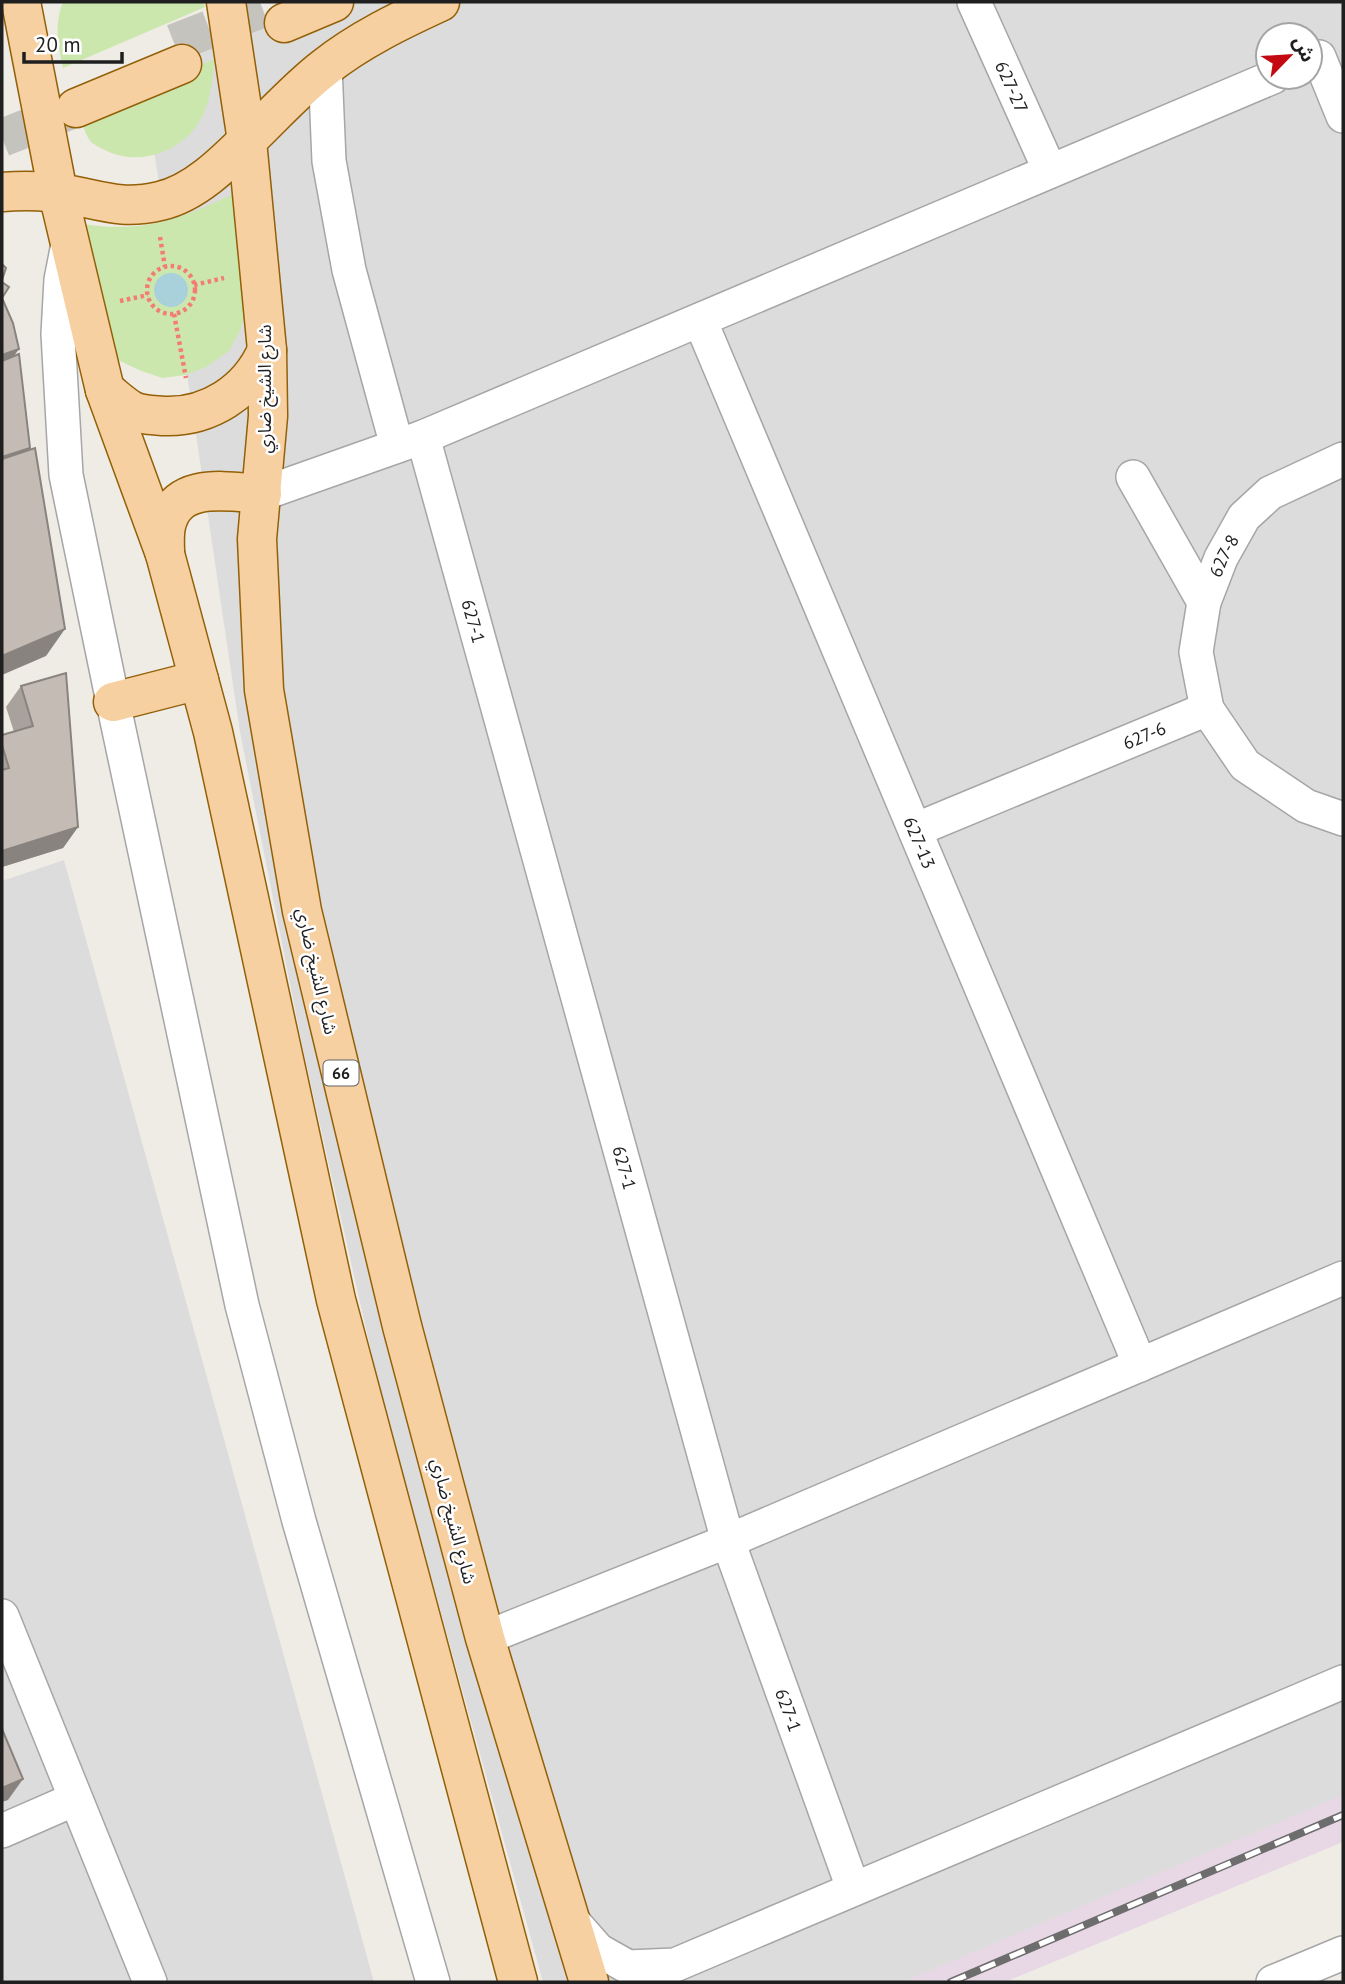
<svg xmlns="http://www.w3.org/2000/svg" width="1345" height="1984" viewBox="0 0 1345 1984" font-family="'PT Sans','Noto Sans Arabic',sans-serif">
  <rect width="100%" height="100%" fill="#efece6"/>
  <g fill="#dddcdc" fill-rule="evenodd">
    <path d="M 300,2 L 1343,2 L 1343,1815 L 950,1982 L 543,1982 L 381,1395 L 304,1054 L 240,732 L 142,69 ZM 1268,35 L 1310,35 L 1310,77 L 1268,77 Z"/>
    <path d="M 64,860 L 374,1982 L 2,1982 L 2,881 Z"/>
  </g>
  <path fill="#e8d8e5" d="M 1343,1795 L 1343,1842 L 1005,1982 L 903,1982 Z"/>
  <g fill="#cce7ae">
    <path d="M 63,2 L 203,2 L 205,7 L 63,68 C 58,45 54,24 63,2 Z"/>
    <path d="M 214,59 C 213,84 209,115 190,134 C 166,158 130,165 101,148 C 100,148 92,143 92,143 C 86,137 83,125 80,118 Z"/>
    <path d="M 235,193 L 247,307 L 240,331 L 229,351 L 206,367 L 186,375 L 162,378 L 139,370 L 120,361 L 109,351 L 83,224 C 145,233 179,220 235,193 Z"/>
  </g>
  <circle fill="#a8d1db" cx="171" cy="290" r="17"/>
  <g fill="none" stroke-linecap="round" stroke-linejoin="round">
    <g stroke="#c5c3be" stroke-width="38" stroke-dasharray="38 19" stroke-linecap="butt">
      <path d="M 174,43 L 279,2"/>
      <path d="M 2,138 L 74,109"/>
    </g>
    <defs>
      <g id="minor">
        <path id="s1" d="M 974,2 L 1050,171"/>
        <path d="M 1319,57 L 1343,116"/>
        <path d="M 325,67 L 329,161 L 349,270 L 397,446"/>
        <path d="M 68,244 L 61,280 L 58,334 L 66,475 L 113,702 L 242,1305 L 299,1521 L 433,1982"/>
        <path id="s2" d="M 700,320 L 1140,1365"/>
        <path id="s3" d="M 423,437 L 728,1541 L 853,1888"/>
        <path d="M 1133,477 L 1204,602"/>
        <path d="M 262,494 L 423,437 L 1273,77"/>
        <path id="s4" d="M 1207,709 L 1196,652 L 1204,602 L 1221,558 L 1244,517 L 1270,493 L 1343,459"/>
        <path id="s5" d="M 915,830 L 1207,709 L 1245,765 L 1306,806 L 1343,819"/>
        <path d="M 2,1616 L 150,1982"/>
        <path d="M 485,1638 L 728,1541 L 1343,1278"/>
        <path d="M 2,1831 L 75,1799"/>
        <path d="M 569,1917 L 598,1950 L 628,1967 L 675,1965 L 1343,1682"/>
        <path d="M 1273,1982 L 1343,1953"/>
      </g>
      <g id="major">
        <path d="M 21,2 L 58,193 L 105,390 L 165,554 L 213,732 L 336,1300 L 518,1982"/>
        <path d="M 226,2 L 247,141 L 267,350 L 268,416 L 257,539 L 264,690 L 302,911 L 402,1326 L 485,1638 L 589,1982"/>
        <path d="M 284,23 L 334,2"/>
        <path d="M 76,108 L 182,64"/>
        <path d="M 2,192 C 26,190 52,191 76,196 C 109,203 126,209 160,201 C 200,192 234,153 262,126 C 282,106 302,85 324,68 C 359,40 401,20 440,2"/>
        <path d="M 105,390 C 113,396 122,405 131,410 C 140,415 153,415 163,416 C 208,418 249,392 267,350"/>
        <path d="M 165,554 C 165,545 164,535 166,526 C 176,480 229,492 262,494"/>
        <path d="M 113,702 L 199,680"/>
      </g>
    </defs>
    <use href="#minor" stroke="#a6a6a6" stroke-width="36"/>
    <use href="#major" stroke="#936007" stroke-width="41"/>
    <g stroke="#f37c73" stroke-width="4.5" stroke-dasharray="3.5 3.5" stroke-linecap="butt">
      <path d="M 160,237 L 165,267"/>
      <circle cx="171" cy="290" r="24"/>
      <path d="M 194,285 L 224,278"/>
      <path d="M 120,301 L 148,295"/>
      <path d="M 174,314 L 186,378"/>
    </g>
    <use href="#minor" stroke="#fff" stroke-width="33"/>
    <use href="#major" stroke="#f7d0a2" stroke-width="38"/>
    <defs>
      <path id="rail" d="M 951,1982 L 1343,1815"/>
    </defs>
    <use href="#rail" stroke="#6d6d6d" stroke-width="8"/>
    <use href="#rail" stroke="#fff" stroke-width="5" stroke-dasharray="16" stroke-linecap="butt"/>
  </g>
  <path fill="#a9a19c" d="M 21,686 L 78,827 L 63,848 L 2,867 L 2,735 L 14,732 L 6,707 Z"/>
  <g fill="#89837f">
    <path d="M 19,349 L 4,370 L 2,371 L 2,355 Z"/>
    <path d="M 30,448 L 15,469 L 2,473 L 2,457 Z"/>
    <path d="M 65,629 L 46,656 L 2,675 L 2,656 Z"/>
    <path d="M 78,827 L 63,848 L 2,867 L 2,851 Z"/>
    <path d="M 23,1779 L 8,1800 L 2,1802 L 2,1788 Z"/>
  </g>
  <g fill="#c4bbb5" stroke="#89837f" stroke-width="2">
    <path d="M 2,264 L 6,268 L 2,280 Z"/>
    <path d="M 2,282 L 9,287 L 2,298 L 13,323 L 19,349 L 2,355 Z"/>
    <path d="M 19,354 L 30,448 L 2,457 L 2,361 Z"/>
    <path d="M 35,448 L 65,629 L 2,656 L 2,459 Z"/>
    <path d="M 66,673 L 78,827 L 2,851 L 2,770 L 9,768 L 2,745 L 2,735 L 33,726 L 21,686 Z"/>
    <path d="M 2,1729 L 23,1779 L 2,1788 Z"/>
  </g>
  <g text-anchor="middle" dominant-baseline="central" stroke-width="5" stroke-linejoin="round" paint-order="stroke">
    <rect fill="#fff" stroke="#626262" stroke-width="2" x="323.5" y="1060.5" width="35" height="25" rx="5"/>
    <g font-size="16" font-weight="bold" fill="#1f1f1f">
      <text x="341" y="1073">66</text>
    </g>
    <g font-size="18" fill="#1f1f1f" stroke="#fff">
      <text stroke="none"><textPath href="#s1" startOffset="93">627-27</textPath></text>
      <text transform="translate(264 389) rotate(-90)">شارع الشيخ ضاري</text>
      <text stroke="none"><textPath href="#s4" startOffset="159">627-8</textPath></text>
      <text stroke="none"><textPath href="#s3" startOffset="191">627-1</textPath></text>
      <text stroke="none"><textPath href="#s5" startOffset="248">627-6</textPath></text>
      <text stroke="none"><textPath href="#s2" startOffset="567">627-13</textPath></text>
      <text transform="translate(317 971) rotate(77)">شارع الشيخ ضاري</text>
      <text stroke="none"><textPath href="#s3" startOffset="758">627-1</textPath></text>
      <text transform="translate(454 1521) rotate(75)">شارع الشيخ ضاري</text>
      <text stroke="none"><textPath href="#s3" startOffset="1325">627-1</textPath></text>
    </g>
  </g>
  <rect width="1345" height="1984" fill="none" stroke="#1f1f1f" stroke-width="7"/>
  <g transform="translate(1289 56) rotate(65)"><circle r="33" fill="#ffffff" stroke="#a5a5a5" stroke-width="2"/>
  <path d="M0-5L12 26L0 18L-12 26Z" fill="#c40a10"/>
  <text y="-10" font-size="19" font-weight="bold" text-anchor="middle" fill="#1f1f1f">ش</text>
  </g>
  <path d="M24 52v10h98v-10" fill="none" stroke="#1f1f1f" stroke-width="3.5"/>
  <text x="35" y="52" font-size="21" fill="#1f1f1f" stroke="#ffffff" stroke-width="5" paint-order="stroke">20 m</text>
</svg>
